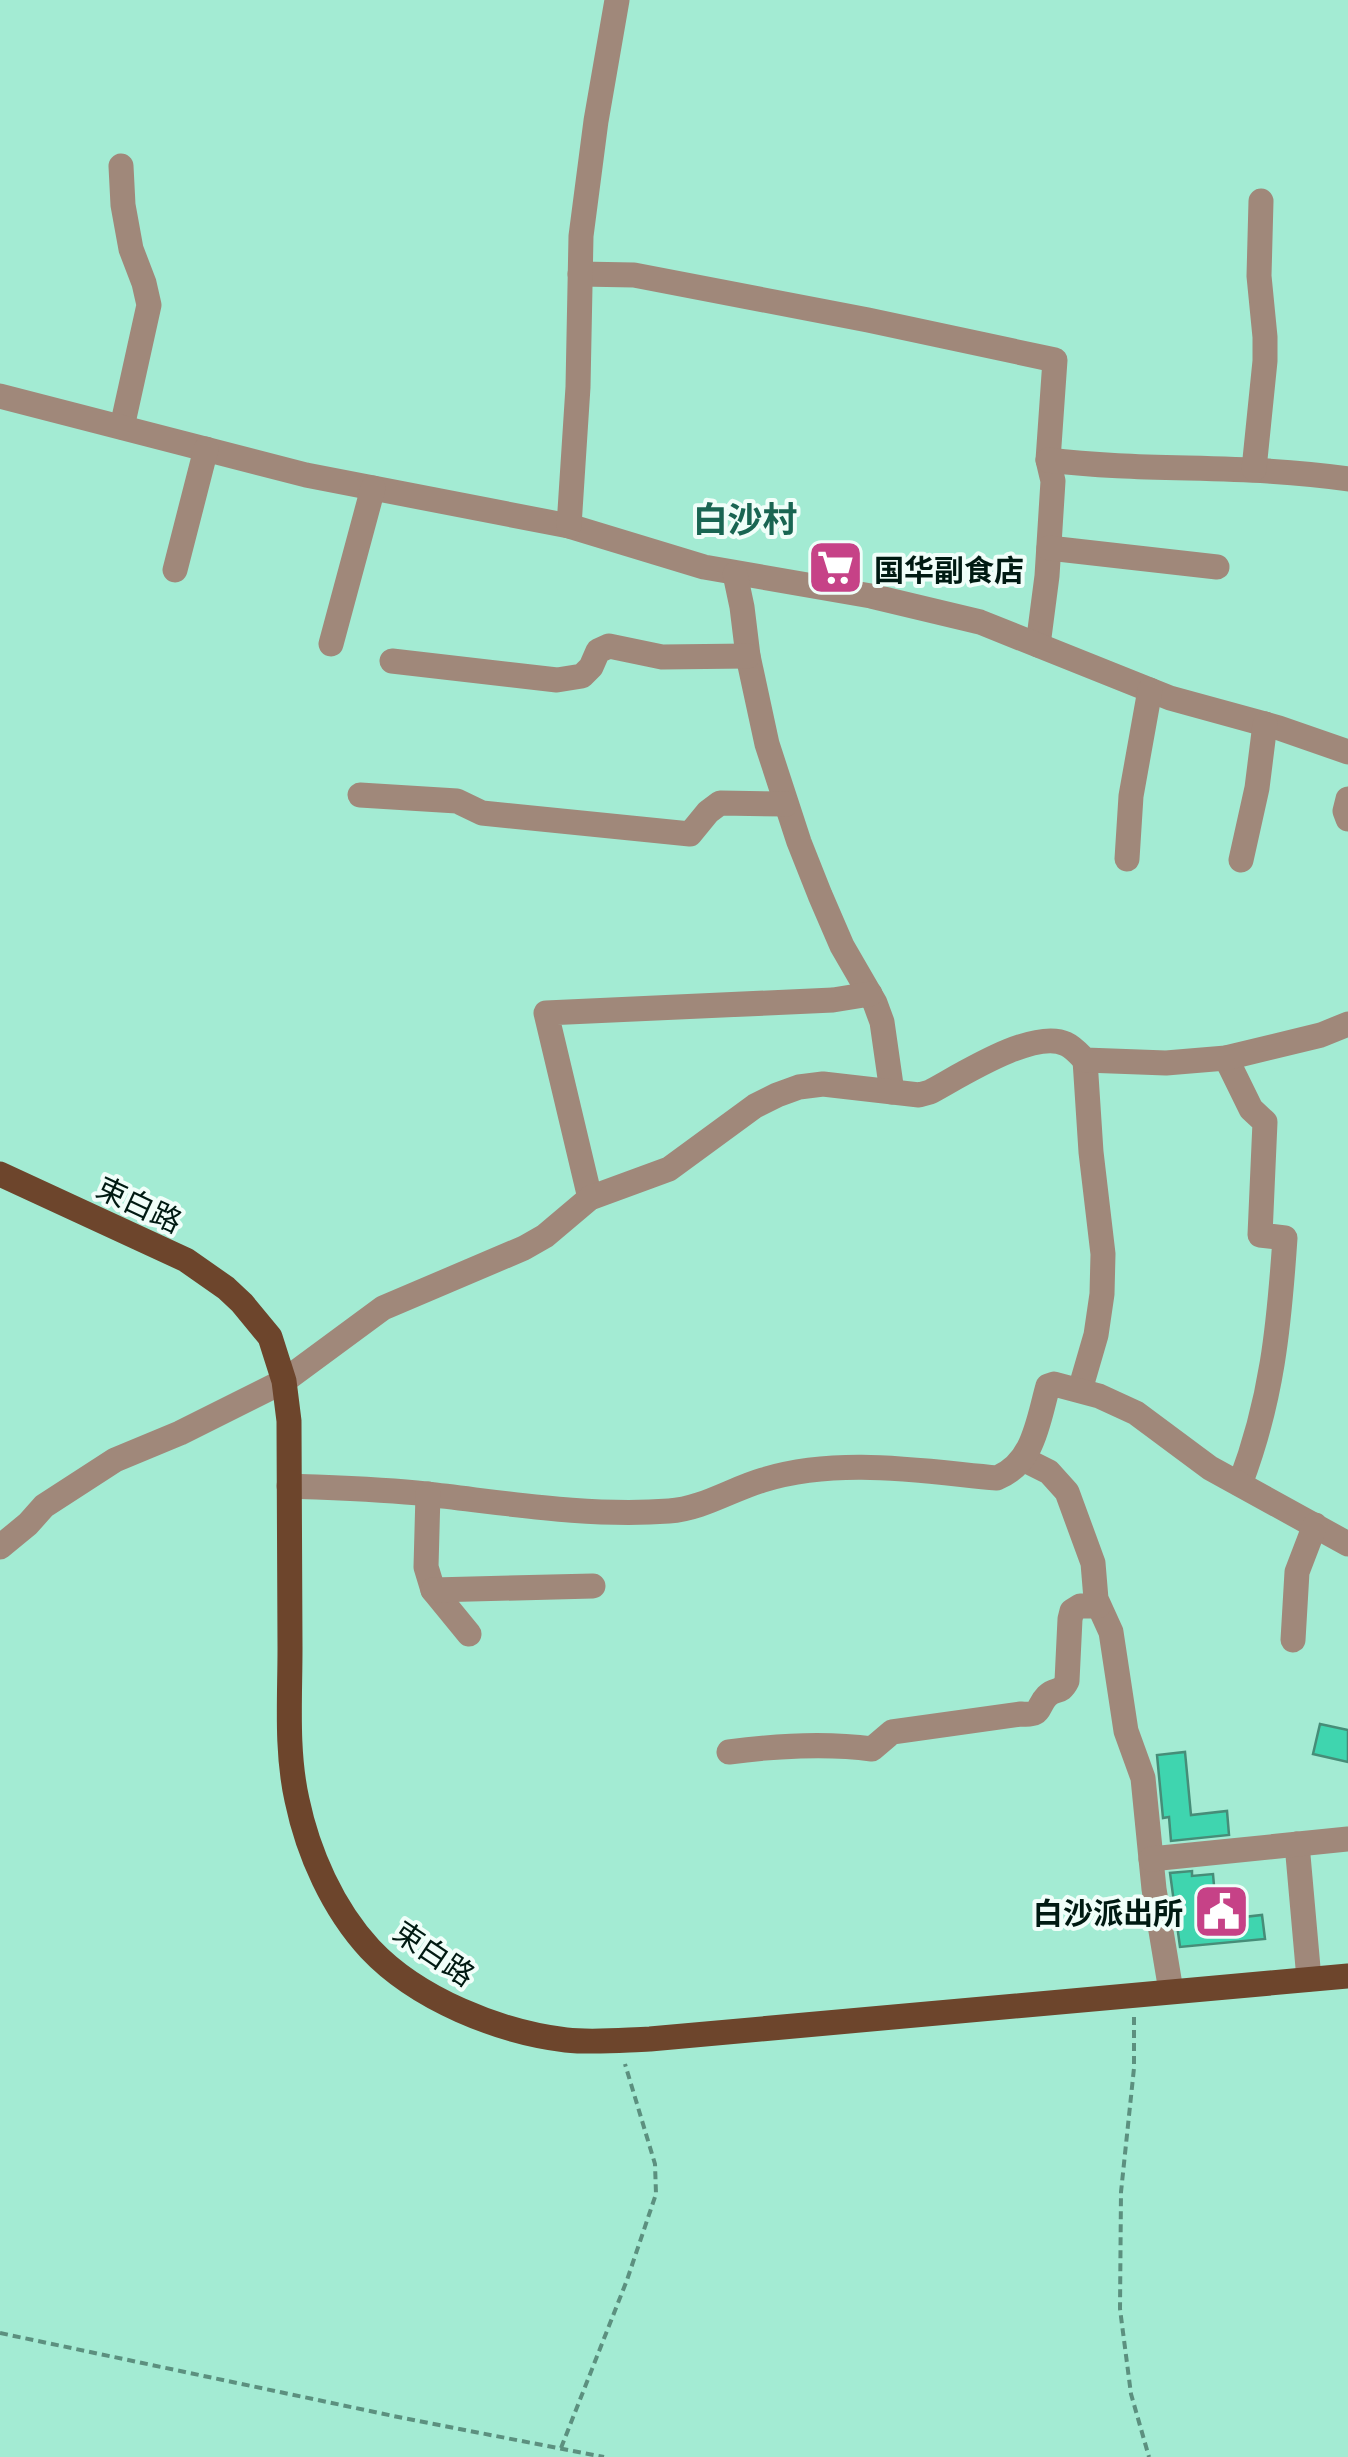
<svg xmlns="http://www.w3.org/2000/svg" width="1348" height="2457" viewBox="0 0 1348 2457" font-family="Commissioner,'Noto Sans SC',sans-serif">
  <rect width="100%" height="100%" fill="#a3ebd3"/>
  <g fill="#3fd5af" stroke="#468d78" stroke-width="2.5">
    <path d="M 1320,1724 L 1348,1730 L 1348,1762 L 1313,1754 Z"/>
    <path d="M 1185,1752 L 1191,1815 L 1227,1811 L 1229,1835 L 1171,1841 L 1169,1817 L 1163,1818 L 1157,1755 Z"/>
    <path d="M 1192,1871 L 1192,1876 L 1213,1874 L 1217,1920 L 1262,1915 L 1265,1939 L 1180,1947 L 1170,1873 Z"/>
  </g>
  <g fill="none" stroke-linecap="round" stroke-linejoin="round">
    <g stroke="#5c907f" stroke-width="4" stroke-dasharray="8 5" stroke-linecap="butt">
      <path d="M 1134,2017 L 1134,2068 L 1121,2192 L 1120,2309 L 1131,2394 L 1149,2457"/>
      <path d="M 0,2333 L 403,2418 L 604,2457"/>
      <path d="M 561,2448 L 627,2280 L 656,2194 L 655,2164 L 625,2064"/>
    </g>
    <g stroke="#a0887a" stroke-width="25">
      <path d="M 121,166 L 123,205 L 131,249 L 144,283 L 149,305 L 122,427"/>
      <path d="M 580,274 L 634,275 L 868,320 L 1055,360 L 1048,460 L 1053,481 L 1047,576 L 1038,645"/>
      <path d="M 0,396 L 306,475 L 569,526 L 704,567 L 871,596 L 980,622 L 1170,698 L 1279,728 L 1348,752"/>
      <path d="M 1048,460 C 1148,472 1249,464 1348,479"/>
      <path d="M 1254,469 L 1265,361 L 1265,337 L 1259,276 L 1261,201"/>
      <path d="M 569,526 L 578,387 L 581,236 L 596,121 L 617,0"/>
      <path d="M 1049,548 L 1217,567"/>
      <path d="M 175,570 L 206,449"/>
      <path d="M 735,574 L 742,607 L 748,656 L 767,744 L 799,842 L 820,895 L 842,946 L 875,1003 L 882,1022 L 892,1092"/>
      <path d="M 331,644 L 373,488"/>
      <path d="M 392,661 L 557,680 L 582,676 L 591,667 L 598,651 L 609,646 L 662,657 L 748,656"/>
      <path d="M 360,795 L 457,801 L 482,813 L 690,834 L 708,812 L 720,803 L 786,804"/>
      <path d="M 1348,799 L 1345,811 L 1348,819"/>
      <path d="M 1127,859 L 1131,796 L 1150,690"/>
      <path d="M 1241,860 L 1257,788 L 1265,724"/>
      <path d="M 1226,1058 L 1251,1109 L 1265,1122 L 1260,1235 L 1285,1238 C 1279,1327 1272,1400 1240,1484"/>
      <path d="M 590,1198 L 546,1013 L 833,1000 L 870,994"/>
      <path d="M 1080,1390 L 1096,1335 L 1102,1294 L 1103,1254 L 1091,1152 L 1085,1060"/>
      <path d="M 1023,1459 L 1049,1472 L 1067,1492 L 1093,1563 L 1096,1599 L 1111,1632 L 1126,1731 L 1143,1778 L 1154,1889 L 1171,1991"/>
      <path d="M 289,1486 C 335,1488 381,1489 426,1494 C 507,1503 588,1517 669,1511 C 702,1509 732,1489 763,1480 C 839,1457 920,1471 997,1478 C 1034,1463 1038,1421 1048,1386 L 1054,1384 L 1099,1396 L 1136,1413 L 1210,1468 L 1348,1544"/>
      <path d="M 428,1494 L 426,1567 L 433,1590 L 469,1634"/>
      <path d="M 0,1547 L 28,1524 L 44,1506 L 115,1460 L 180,1433 L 284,1381 L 383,1308 L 524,1248 L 545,1236 L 590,1198 L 669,1169 L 755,1106 L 777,1095 L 799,1087 L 823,1084 L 919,1095 L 930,1092 C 960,1076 1034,1028 1066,1044 C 1073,1047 1080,1055 1085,1060 L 1166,1063 L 1226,1058 L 1321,1035 L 1348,1024"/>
      <path d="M 433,1590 L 593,1586"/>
      <path d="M 1293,1640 L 1297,1572 L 1315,1525"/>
      <path d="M 729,1752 C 773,1746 828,1743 872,1749 L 892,1732 L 1021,1714 C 1043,1716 1036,1707 1047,1696 C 1056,1687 1060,1695 1067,1681 L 1070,1619 L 1072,1611 L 1080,1606 L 1098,1606"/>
      <path d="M 1297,1844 L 1309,1979"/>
      <path d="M 1151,1859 L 1348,1839"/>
    </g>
    <path stroke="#6d452c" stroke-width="25" d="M 0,1174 L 186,1260 L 226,1288 L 242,1303 L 270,1337 L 284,1381 L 289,1421 C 289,1497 290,1573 290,1649 C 290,1699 286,1751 297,1800 C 308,1853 333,1909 370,1949 C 417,1999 499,2032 566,2040 C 594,2043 622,2040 650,2039 L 1348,1976"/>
  </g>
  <defs>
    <symbol id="supermarket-square" viewBox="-11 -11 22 22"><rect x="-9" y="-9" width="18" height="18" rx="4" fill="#c64287" stroke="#f0fef9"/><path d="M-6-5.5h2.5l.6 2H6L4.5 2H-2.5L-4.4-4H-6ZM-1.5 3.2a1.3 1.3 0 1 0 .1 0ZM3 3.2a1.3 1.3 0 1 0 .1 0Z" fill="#fff"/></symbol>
    <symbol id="civic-square" viewBox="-11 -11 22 22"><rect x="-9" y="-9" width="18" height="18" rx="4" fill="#c64287" stroke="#f0fef9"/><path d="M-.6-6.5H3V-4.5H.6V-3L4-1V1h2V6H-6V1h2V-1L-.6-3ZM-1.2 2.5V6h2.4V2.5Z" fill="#fff"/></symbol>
  </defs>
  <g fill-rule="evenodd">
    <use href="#supermarket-square" x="804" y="536" width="63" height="63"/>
    <use href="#civic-square" x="1190" y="1880" width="63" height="63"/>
  </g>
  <g text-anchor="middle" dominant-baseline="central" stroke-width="8" stroke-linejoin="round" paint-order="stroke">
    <g font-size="30" font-weight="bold" fill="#001a12" stroke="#f0fef9" text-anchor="start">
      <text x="874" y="568">国华副食店</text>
      <text x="1183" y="1911" text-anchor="end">白沙派出所</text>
    </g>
    <g font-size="30" fill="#001a12" stroke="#f0fef9">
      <text transform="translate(140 1203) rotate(25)">束白路</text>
      <text transform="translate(435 1952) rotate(34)">束白路</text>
    </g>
    <g font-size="35" font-weight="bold" fill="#196552" stroke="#f0fef9">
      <text x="745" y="517">白沙村</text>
    </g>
  </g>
</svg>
